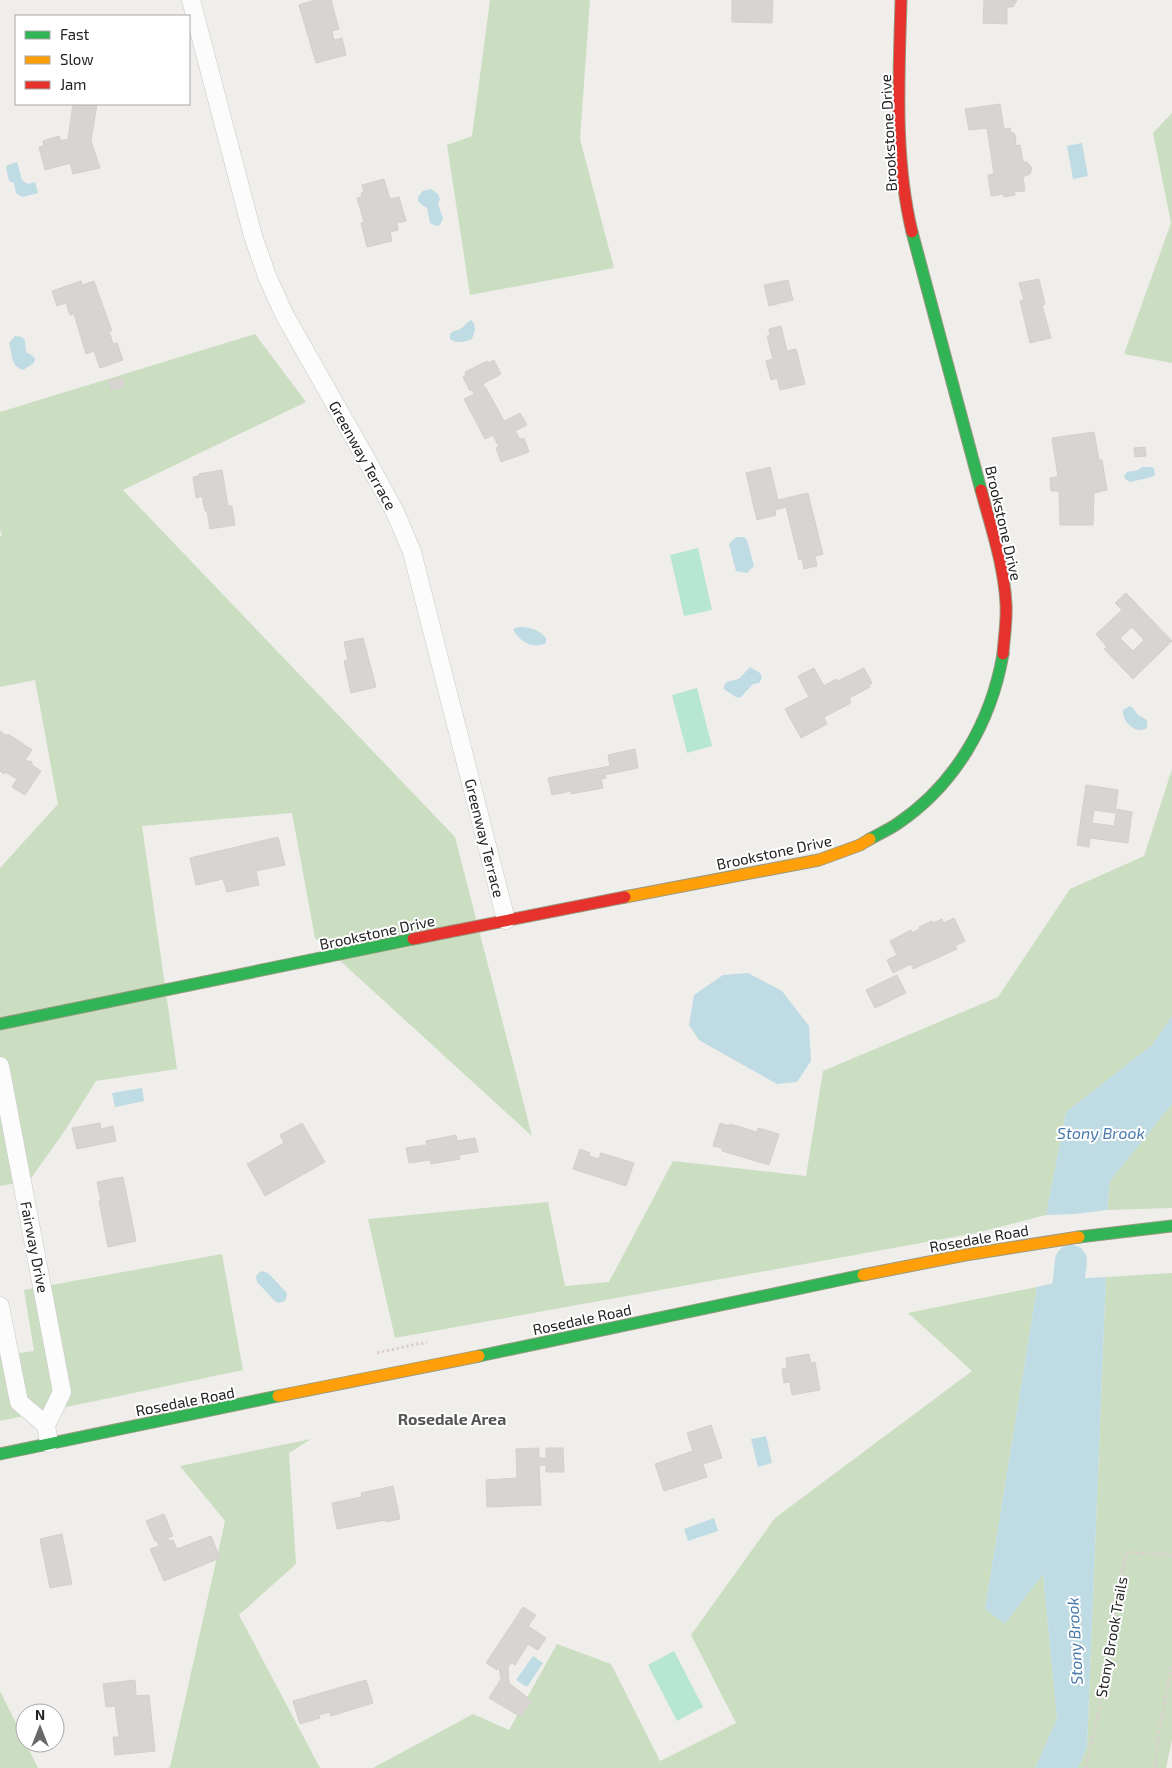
<svg xmlns="http://www.w3.org/2000/svg" width="1172" height="1768" viewBox="0 0 1172 1768" font-family="'Exo 2',sans-serif">
  <rect width="100%" height="100%" fill="#f0eeeb"/>
  <g fill="#cbdec1">
    <path d="M 490,0 L 590,0 L 580,139 L 614,268 L 470,295 L 447,145 L 472,136 Z"/>
    <path d="M 1172,113 L 1172,363 L 1124,354 L 1171,223 L 1153,133 Z"/>
    <path d="M 255,334 L 306,402 L 123,490 L 455,837 L 532,1136 L 315,938 L 292,813 L 142,826 L 177,1069 L 96,1081 L 66,1129 L 29,1181 L 0,1186 L 0,868 L 58,804 L 35,680 L 0,687 L 0,536 L 2,535 L 0,530 L 0,412 Z"/>
    <path d="M 1172,769 L 1172,1016 L 1152,1045 L 1066,1112 L 1046,1215 L 976,1233 L 395,1338 L 368,1219 L 548,1202 L 565,1286 L 609,1282 L 673,1161 L 806,1176 L 823,1071 L 998,997 L 1070,889 L 1144,856 Z"/>
    <path d="M 1172,1104 L 1172,1208 L 1107,1210 L 1110,1181 Z"/>
    <path d="M 222,1254 L 243,1370 L 0,1421 L 0,1356 L 34,1351 L 24,1290 Z"/>
    <path d="M 1172,1273 L 1172,1740 L 1166,1768 L 1078,1768 L 1087,1747 L 1106,1277 Z"/>
    <path d="M 1037,1287 L 985,1609 L 1043,1573 L 1057,1719 L 1035,1768 L 373,1768 L 473,1714 L 509,1730 L 557,1644 L 611,1664 L 660,1761 L 736,1723 L 691,1635 L 775,1518 L 972,1371 L 908,1313 Z"/>
    <path d="M 311,1439 L 289,1453 L 296,1564 L 239,1615 L 320,1768 L 167,1768 L 170,1767 L 225,1521 L 180,1466 Z"/>
    <path d="M 0,1691 L 38,1768 L 0,1768 Z"/>
  </g>
  <g fill="#b7e6d2">
    <path d="M 698,548 L 712,610 L 684,616 L 670,555 Z"/>
    <path d="M 697,688 L 712,746 L 687,753 L 672,695 Z"/>
    <path d="M 674,1651 L 703,1707 L 677,1721 L 648,1665 Z"/>
  </g>
  <g fill="#bfdbe3">
    <path d="M 1082,143 L 1088,176 L 1073,179 L 1067,146 Z"/>
    <path d="M 17,162 L 22,180 L 28,184 L 35,182 L 38,193 L 22,197 L 16,193 L 14,183 L 9,181 L 6,167 L 8,165 Z"/>
    <path d="M 431,189 L 438,194 L 440,199 L 438,204 L 443,218 L 440,225 L 436,226 L 430,223 L 427,208 C 420,203 413,201 423,191 Z"/>
    <path d="M 471,320 L 474,323 L 475,330 L 472,339 C 466,342 455,344 450,339 L 450,334 C 454,330 456,331 460,329 C 465,327 466,322 471,320 Z"/>
    <path d="M 15,336 L 22,337 L 25,340 L 26,352 L 33,356 L 35,359 L 34,363 L 23,370 C 10,365 13,355 9,343 Z"/>
    <path d="M 1142,467 L 1151,467 L 1154,468 L 1155,475 L 1152,477 L 1130,482 L 1125,479 L 1124,476 L 1127,472 L 1138,470 Z"/>
    <path d="M 736,537 L 744,537 L 747,540 L 754,566 L 747,573 L 736,571 L 729,544 Z"/>
    <path d="M 518,627 C 530,627 538,629 546,638 L 546,643 C 533,650 519,641 513,629 Z"/>
    <path d="M 750,667 L 760,673 L 762,678 L 759,683 L 753,684 L 740,698 L 736,697 L 724,689 L 724,686 L 726,682 L 739,679 Z"/>
    <path d="M 1130,706 L 1133,708 L 1138,715 L 1147,720 L 1147,728 C 1136,735 1122,722 1123,710 Z"/>
    <path d="M 748,973 L 782,991 L 809,1026 L 811,1061 L 797,1082 L 777,1084 L 699,1040 L 689,1025 L 694,995 L 723,975 Z"/>
    <path d="M 1172,1016 L 1172,1104 L 1110,1181 L 1107,1210 L 1075,1214 L 1046,1215 L 1066,1112 L 1152,1045 Z"/>
    <path d="M 142,1088 L 144,1101 L 115,1107 L 112,1093 Z"/>
    <path d="M 261,1271 L 268,1273 L 286,1292 L 287,1295 L 285,1301 L 278,1303 L 275,1301 L 257,1282 L 256,1276 Z"/>
    <path d="M 1106,1277 L 1087,1747 L 1078,1768 L 1035,1768 L 1057,1719 L 1043,1574 L 1005,1624 L 985,1609 L 1037,1287 L 1072,1279 Z"/>
    <path d="M 766,1436 L 772,1463 L 758,1467 L 751,1439 Z"/>
    <path d="M 714,1518 L 718,1531 L 688,1541 L 684,1529 Z"/>
    <path d="M 533,1656 L 543,1663 L 527,1687 L 516,1680 Z"/>
  </g>
  <g fill="none" stroke-linecap="round" stroke-linejoin="round">
    <path stroke="#bfdbe3" stroke-width="32" d="M 1064,1323 L 1071,1261"/>
  </g>
  <g fill="#d7d4d2" stroke="#d3d0cc" fill-rule="evenodd">
    <path d="M 315,0 L 331,0 L 339,29 L 332,31 L 334,40 L 342,38 L 346,55 L 316,63 L 299,5 Z"/>
    <path d="M 732,0 L 773,0 L 772,23 L 732,22 Z"/>
    <path d="M 984,0 L 1017,0 L 1013,7 L 1007,7 L 1007,24 L 983,23 Z"/>
    <path d="M 73,104 L 97,104 L 91,141 L 100,168 L 73,174 L 70,163 L 45,170 L 39,147 L 44,146 L 43,141 L 59,136 L 61,141 L 68,139 Z"/>
    <path d="M 1000,104 L 1004,129 L 1010,128 L 1011,132 L 1015,134 L 1016,143 L 1013,146 L 1020,145 L 1023,162 L 1027,162 L 1032,168 L 1030,174 L 1023,177 L 1025,191 L 1014,192 L 1015,195 L 1004,197 L 1003,194 L 991,196 L 988,175 L 994,174 L 987,128 L 969,130 L 965,109 Z"/>
    <path d="M 384,179 L 390,199 L 399,197 L 406,221 L 397,223 L 398,230 L 390,232 L 392,241 L 367,247 L 361,223 L 364,222 L 357,198 L 362,197 L 361,193 L 364,192 L 362,185 Z"/>
    <path d="M 1039,279 L 1045,304 L 1042,305 L 1051,338 L 1030,343 L 1020,301 L 1024,300 L 1019,283 Z"/>
    <path d="M 788,280 L 793,300 L 769,306 L 764,285 Z"/>
    <path d="M 81,281 L 82,285 L 94,281 L 112,331 L 109,331 L 113,344 L 117,343 L 123,360 L 100,368 L 94,351 L 86,354 L 74,314 L 70,315 L 66,303 L 57,306 L 52,291 Z"/>
    <path d="M 781,326 L 787,351 L 796,349 L 805,384 L 780,390 L 777,378 L 771,380 L 766,361 L 773,359 L 767,336 L 770,335 L 769,329 Z"/>
    <path d="M 494,360 L 501,374 L 483,384 L 485,388 L 486,388 L 504,421 L 520,413 L 527,425 L 515,431 L 520,439 L 524,438 L 529,452 L 501,462 L 496,448 L 499,447 L 493,435 L 485,439 L 464,399 L 474,394 L 472,390 L 470,391 L 463,377 L 466,375 L 465,372 L 487,361 L 488,363 Z"/>
    <path d="M 122,378 L 124,387 L 111,390 L 109,381 Z"/>
    <path d="M 1094,432 L 1099,460 L 1102,460 L 1107,490 L 1094,493 L 1093,525 L 1060,525 L 1059,491 L 1051,491 L 1050,478 L 1058,477 L 1052,438 Z"/>
    <path d="M 1145,447 L 1146,456 L 1135,457 L 1134,448 Z"/>
    <path d="M 770,467 L 778,500 L 808,493 L 823,554 L 815,556 L 817,566 L 804,569 L 802,559 L 799,560 L 786,507 L 775,510 L 776,515 L 757,520 L 746,473 Z"/>
    <path d="M 222,470 L 228,506 L 232,506 L 235,525 L 210,529 L 207,511 L 205,511 L 202,496 L 196,498 L 193,477 L 199,476 L 199,474 Z"/>
    <path d="M 1126,593 L 1172,641 L 1133,679 L 1104,649 L 1107,647 L 1096,634 L 1122,610 L 1115,603 ZM 1132,627 L 1144,640 L 1133,651 L 1120,638 Z"/>
    <path d="M 363,638 L 376,687 L 351,693 L 344,661 L 348,660 L 344,642 Z"/>
    <path d="M 814,668 L 825,688 L 825,685 L 837,679 L 838,681 L 864,668 L 872,683 L 869,685 L 870,687 L 849,698 L 851,703 L 824,717 L 827,724 L 801,738 L 785,709 L 809,697 L 798,676 Z"/>
    <path d="M 0,731 L 7,736 L 8,734 L 32,750 L 25,760 L 32,762 L 32,765 L 41,771 L 25,795 L 12,787 L 17,779 L 5,772 L 4,774 L 0,771 Z"/>
    <path d="M 635,749 L 638,768 L 605,775 L 606,778 L 601,779 L 603,788 L 571,794 L 571,791 L 552,795 L 548,778 L 610,766 L 608,755 Z"/>
    <path d="M 1086,785 L 1118,790 L 1115,813 L 1094,810 L 1092,823 L 1114,826 L 1117,809 L 1132,812 L 1128,843 L 1090,838 L 1089,847 L 1077,845 Z"/>
    <path d="M 278,837 L 285,865 L 256,871 L 259,885 L 227,892 L 223,879 L 196,885 L 190,858 Z"/>
    <path d="M 954,918 L 965,941 L 955,946 L 957,949 L 913,969 L 911,964 L 893,973 L 887,960 L 897,955 L 890,941 L 911,930 L 912,933 L 920,929 L 919,927 L 932,921 L 933,923 L 942,919 L 944,923 Z"/>
    <path d="M 897,975 L 906,993 L 875,1008 L 866,990 Z"/>
    <path d="M 100,1123 L 101,1129 L 113,1126 L 116,1141 L 77,1149 L 72,1128 Z"/>
    <path d="M 302,1123 L 325,1162 L 265,1196 L 247,1164 L 284,1143 L 280,1135 Z"/>
    <path d="M 720,1123 L 729,1126 L 730,1124 L 757,1132 L 758,1128 L 779,1134 L 769,1165 L 722,1151 L 722,1148 L 713,1146 Z"/>
    <path d="M 456,1135 L 457,1141 L 475,1138 L 478,1152 L 459,1155 L 460,1159 L 431,1164 L 430,1160 L 409,1163 L 406,1148 L 427,1145 L 426,1141 Z"/>
    <path d="M 580,1149 L 590,1153 L 589,1156 L 599,1159 L 601,1153 L 634,1163 L 626,1186 L 573,1169 Z"/>
    <path d="M 123,1177 L 136,1241 L 108,1247 L 99,1201 L 101,1201 L 97,1182 Z"/>
    <path d="M 809,1354 L 811,1363 L 815,1362 L 820,1390 L 792,1395 L 790,1382 L 784,1383 L 782,1369 L 787,1368 L 786,1358 Z"/>
    <path d="M 711,1425 L 722,1458 L 703,1464 L 707,1477 L 664,1491 L 655,1464 L 693,1451 L 687,1433 Z"/>
    <path d="M 539,1448 L 539,1458 L 546,1458 L 546,1448 L 563,1448 L 564,1472 L 546,1472 L 546,1465 L 539,1465 L 541,1505 L 487,1507 L 486,1480 L 517,1478 L 516,1449 Z"/>
    <path d="M 393,1486 L 400,1519 L 386,1522 L 386,1520 L 337,1529 L 332,1503 L 362,1497 L 361,1493 Z"/>
    <path d="M 164,1514 L 173,1536 L 168,1538 L 169,1541 L 173,1540 L 177,1549 L 211,1536 L 220,1558 L 164,1581 L 150,1549 L 159,1546 L 157,1541 L 155,1541 L 146,1521 Z"/>
    <path d="M 62,1534 L 72,1584 L 50,1588 L 40,1539 Z"/>
    <path d="M 523,1607 L 536,1615 L 528,1626 L 546,1638 L 538,1650 L 528,1644 L 515,1665 L 511,1662 L 508,1668 L 509,1683 L 532,1701 L 521,1717 L 489,1698 L 501,1679 L 499,1667 L 497,1670 L 486,1663 Z"/>
    <path d="M 135,1680 L 136,1696 L 149,1695 L 155,1751 L 115,1755 L 113,1737 L 119,1737 L 115,1706 L 106,1707 L 103,1684 Z"/>
    <path d="M 366,1680 L 373,1703 L 331,1716 L 329,1712 L 319,1715 L 320,1718 L 300,1724 L 293,1701 Z"/>
  </g>
  <g fill="none" stroke-linecap="round" stroke-linejoin="round">
    <defs>
      <g id="street">
        <path d="M 191,0 L 253,236 L 267,276 L 284,314 L 369,464 L 395,512 L 412,552 L 506,920"/>
        <path d="M 0,1066 L 62,1392 L 46,1425 L 49,1443"/>
        <path d="M 0,1306 L 19,1402 L 46,1425"/>
      </g>
      <g id="fast">
        <path d="M 912,232 L 981,490"/>
        <path d="M 870,839 C 879,834 888,830 897,824 C 955,785 991,723 1003,654"/>
        <path d="M 0,1024 L 413,939"/>
        <path d="M 1079,1237 L 1172,1226"/>
        <path d="M 479,1356 L 863,1275"/>
        <path d="M 0,1454 L 278,1396"/>
      </g>
      <g id="slow">
        <path d="M 625,897 L 819,860 L 860,845 L 870,839"/>
        <path d="M 863,1275 L 965,1255 L 1079,1237"/>
        <path d="M 278,1396 L 479,1356"/>
      </g>
      <g id="jam">
        <path d="M 901,0 C 899,77 894,157 912,232"/>
        <path d="M 981,490 C 991,527 1004,565 1006,604 C 1007,621 1004,638 1003,654"/>
        <path d="M 413,939 L 625,897"/>
      </g>
    </defs>
    <use href="#street" stroke="#c9c8c7" stroke-width="19"/>
    <use href="#fast" stroke="#999a82" stroke-width="13"/>
    <use href="#slow" stroke="#999a82" stroke-width="13"/>
    <use href="#jam" stroke="#999a82" stroke-width="13"/>
    <g stroke="#dccecd" stroke-width="3" stroke-dasharray="2.5 2.5" stroke-linecap="butt">
      <path d="M 377,1353 L 417,1344 L 427,1343"/>
      <path d="M 1086,1768 L 1100,1704 L 1126,1552 L 1172,1555"/>
      <path d="M 1155,1768 L 1158,1737 L 1172,1664"/>
    </g>
    <use href="#street" stroke="#fdfcfc" stroke-width="18"/>
    <use href="#fast" stroke="#30b455" stroke-width="11"/>
    <use href="#slow" stroke="#ff9f0a" stroke-width="11"/>
    <use href="#jam" stroke="#e5322d" stroke-width="11"/>
  </g>
  <g text-anchor="middle" dominant-baseline="central" stroke-width="4" stroke-linejoin="round" paint-order="stroke">
    <g font-size="15" fill="#222" stroke="#fff">
      <text transform="translate(888 133) rotate(-93)">Brookstone Drive</text>
      <text transform="translate(363 455) rotate(61)">Greenway Terrace</text>
      <text transform="translate(1004 523) rotate(77)">Brookstone Drive</text>
      <text transform="translate(485 838) rotate(76)">Greenway Terrace</text>
      <text transform="translate(774 852) rotate(-12)">Brookstone Drive</text>
      <text transform="translate(377 932) rotate(-12)">Brookstone Drive</text>
      <text transform="translate(979 1238) rotate(-10)">Rosedale Road</text>
      <text transform="translate(35 1247) rotate(79)">Fairway Drive</text>
      <text transform="translate(582 1319) rotate(-12)">Rosedale Road</text>
      <text transform="translate(185 1401) rotate(-11)">Rosedale Road</text>
      <text transform="translate(1111 1637) rotate(-80)">Stony Brook Trails</text>
    </g>
    <g font-size="16" font-style="italic" fill="#4a7aab" stroke="#fff">
      <text x="1101" y="1132">Stony Brook</text>
      <text transform="translate(1074 1641) rotate(-93)">Stony Brook</text>
    </g>
    <g font-size="16" font-weight="bold" fill="#555" stroke="#fff">
      <text x="452" y="1418">Rosedale Area</text>
    </g>
  </g>
  <rect x="15" y="15" width="175" height="90" fill="#ffffff" stroke="#a7a7a7"/>
  <rect x="25" y="31" width="25" height="8" fill="#30b455" stroke="#a7a7a7"/>
  <text x="60" y="40" font-size="15" fill="#222222">Fast</text>
  <rect x="25" y="56" width="25" height="8" fill="#ff9f0a" stroke="#a7a7a7"/>
  <text x="60" y="65" font-size="15" fill="#222222">Slow</text>
  <rect x="25" y="81" width="25" height="8" fill="#e5322d" stroke="#a7a7a7"/>
  <text x="60" y="90" font-size="15" fill="#222222">Jam</text>
  <g transform="translate(40 1728)"><circle r="24" fill="#ffffff" stroke="#a7a7a7"/>
  <path d="M0-4L9 19L0 12L-9 19Z" fill="#6a6968"/>
  <text y="-8" font-size="14" font-weight="bold" text-anchor="middle" fill="#222222">N</text>
  </g>
</svg>
